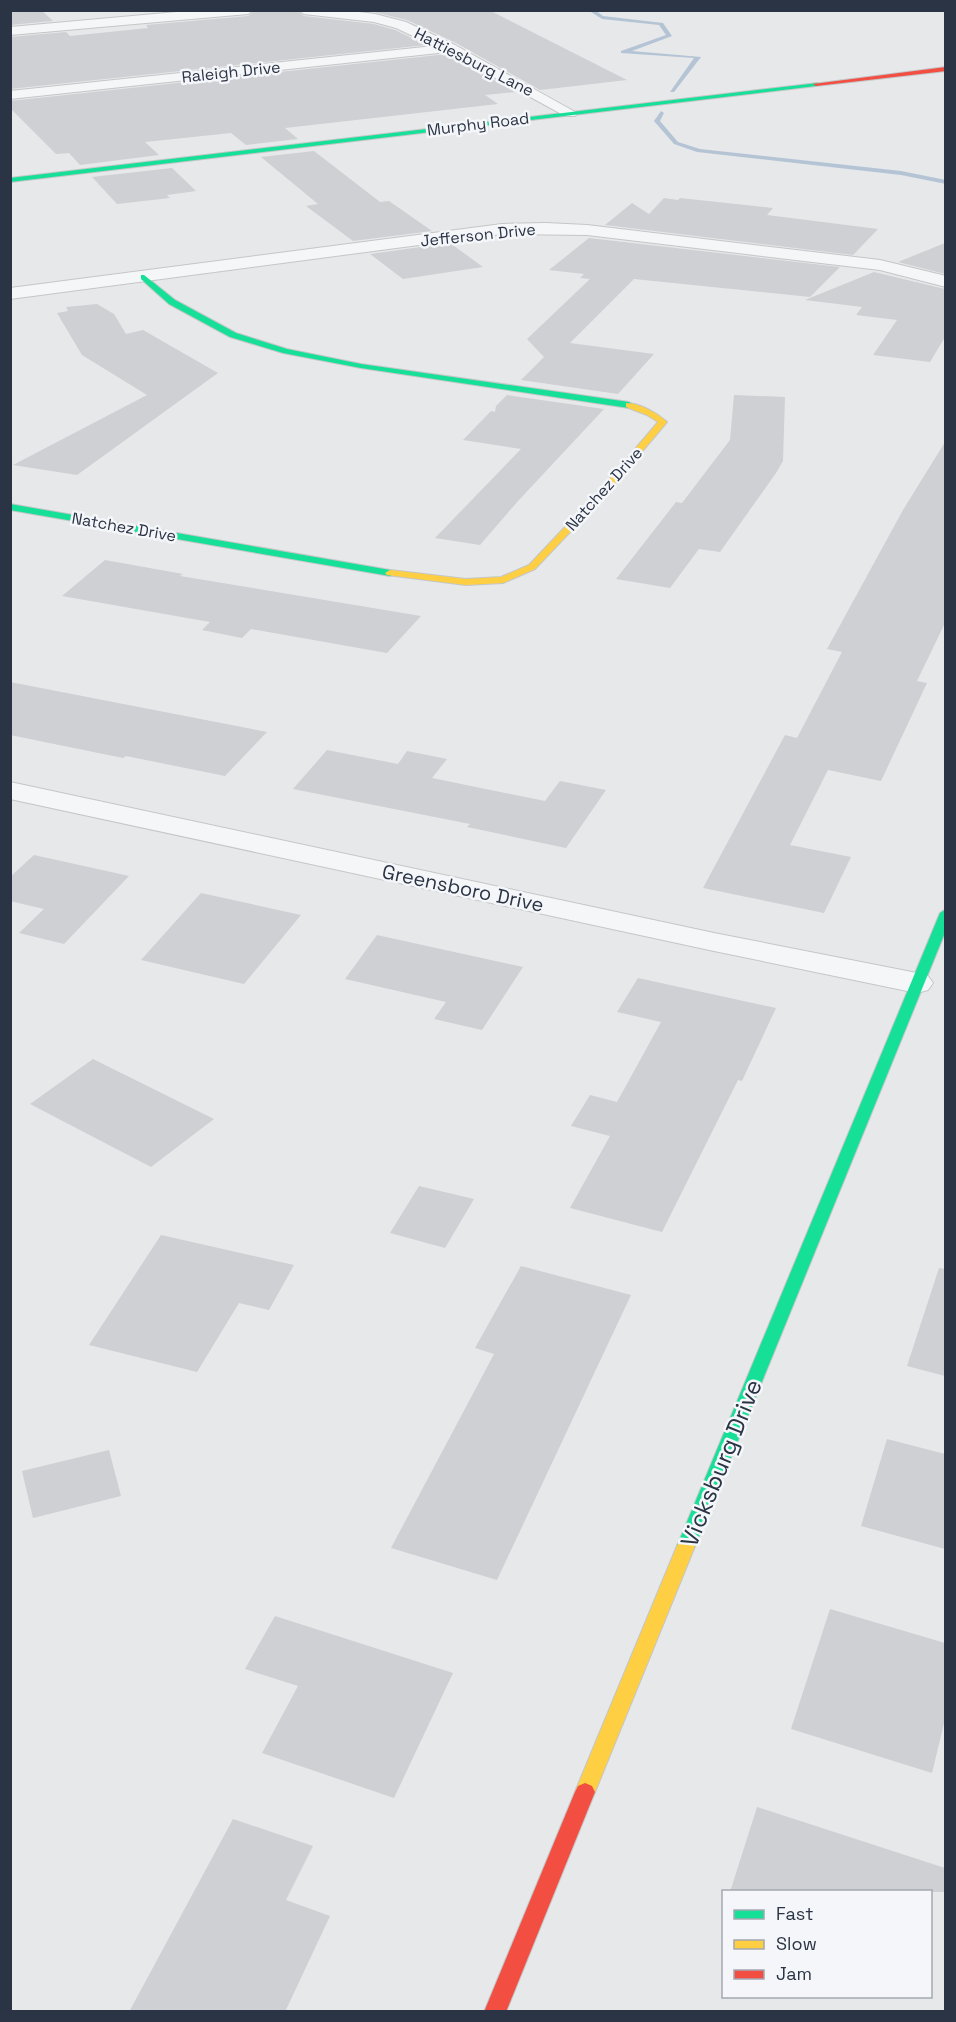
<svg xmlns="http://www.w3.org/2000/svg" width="956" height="2022" viewBox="0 0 956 2022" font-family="'Space Grotesk',sans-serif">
  <rect width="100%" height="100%" fill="#e6e8ea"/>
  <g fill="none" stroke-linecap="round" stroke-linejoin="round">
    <g fill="#b4c4d5" fill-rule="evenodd">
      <path d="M 588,10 L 595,10 L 603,16 L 663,23 L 672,36 L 632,51 L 701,57 L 674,92 L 670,92 L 694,58 L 621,53 L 621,51 L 666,35 L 659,25 L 602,19 Z"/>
      <path d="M 661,111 L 664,113 L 660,121 L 678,142 L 700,149 L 901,171 L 946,180 L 946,184 L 901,175 L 697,152 L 674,144 L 654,121 Z"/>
    </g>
  </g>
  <g fill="#ced0d3">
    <path d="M 31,10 L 41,10 L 53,21 L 10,25 L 10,12 Z"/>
    <path d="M 256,10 L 296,10 L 304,16 L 374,24 L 395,30 L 426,45 L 10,89 L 10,37 L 66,32 L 70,36 L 148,28 L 146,25 L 248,16 Z"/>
    <path d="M 365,10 L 489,10 L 627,80 L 540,90 L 456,43 L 407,20 Z"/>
    <path d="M 448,54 L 516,92 L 485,95 L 498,104 L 285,128 L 298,139 L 246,145 L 231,133 L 145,142 L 159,155 L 80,165 L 69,153 L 56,154 L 10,108 L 10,101 Z"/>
    <path d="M 314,151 L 380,202 L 389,201 L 432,231 L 353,241 L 306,206 L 318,204 L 261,157 Z"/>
    <path d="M 172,168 L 196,191 L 167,195 L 170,198 L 117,204 L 92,177 Z"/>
    <path d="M 664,198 L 678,200 L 680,198 L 773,208 L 767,215 L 878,229 L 853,255 L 605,225 L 632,203 L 649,214 Z"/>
    <path d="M 589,238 L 840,267 L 810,297 L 634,279 L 570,343 L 654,354 L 618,394 L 521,380 L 544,357 L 527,339 L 590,279 L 580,278 L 584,274 L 549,270 Z"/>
    <path d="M 450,243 L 483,267 L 403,279 L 370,254 Z"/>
    <path d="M 945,243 L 945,274 L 898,262 Z"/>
    <path d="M 874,272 L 945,289 L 945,337 L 930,362 L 873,355 L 897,320 L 856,315 L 862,307 L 805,300 Z"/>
    <path d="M 97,304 L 114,314 L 126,334 L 143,330 L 218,373 L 77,475 L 13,465 L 147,395 L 82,355 L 57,313 L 68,311 L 66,307 Z"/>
    <path d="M 507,395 L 604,409 L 518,501 L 480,545 L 435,538 L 521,449 L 463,440 L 491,411 L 495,412 L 496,406 Z"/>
    <path d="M 734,395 L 785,397 L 783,461 L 776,473 L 720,552 L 699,549 L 670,588 L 616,579 L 676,502 L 682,503 L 730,440 Z"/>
    <path d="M 945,442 L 945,623 L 917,681 L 927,683 L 881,781 L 828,770 L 790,845 L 851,857 L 824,913 L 703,888 L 785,735 L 797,738 L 842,652 L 827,649 L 903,510 Z"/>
    <path d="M 105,560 L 183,574 L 180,576 L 421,616 L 387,653 L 251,629 L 242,638 L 202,630 L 210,622 L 62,596 Z"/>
    <path d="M 10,682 L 267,732 L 225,776 L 126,756 L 123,758 L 10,735 Z"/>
    <path d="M 327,750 L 398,764 L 407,751 L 447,759 L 432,778 L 545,801 L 560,781 L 606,790 L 566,848 L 467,827 L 470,824 L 293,789 Z"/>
    <path d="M 34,855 L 129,876 L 64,944 L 19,933 L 44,909 L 10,901 L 10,877 Z"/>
    <path d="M 201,893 L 301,915 L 244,984 L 141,960 Z"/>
    <path d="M 377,935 L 523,967 L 482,1030 L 434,1019 L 446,1002 L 345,979 Z"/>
    <path d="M 638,978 L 776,1008 L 742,1081 L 738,1080 L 662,1232 L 570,1208 L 610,1136 L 571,1126 L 590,1095 L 617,1102 L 661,1022 L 617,1012 Z"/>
    <path d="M 93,1059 L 214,1119 L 151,1167 L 30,1104 Z"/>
    <path d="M 419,1186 L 474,1199 L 445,1248 L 390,1233 Z"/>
    <path d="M 161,1235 L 294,1265 L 269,1310 L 239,1303 L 197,1372 L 89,1345 Z"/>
    <path d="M 521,1266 L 631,1295 L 497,1580 L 391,1548 L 494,1354 L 475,1348 Z"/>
    <path d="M 939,1268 L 945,1269 L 945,1376 L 907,1366 Z"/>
    <path d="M 887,1439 L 945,1454 L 945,1549 L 861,1526 Z"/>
    <path d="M 109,1450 L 121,1496 L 33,1518 L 22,1471 Z"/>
    <path d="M 830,1609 L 945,1643 L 945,1719 L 932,1773 L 791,1729 Z"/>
    <path d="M 275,1616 L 453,1673 L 394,1798 L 262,1753 L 298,1686 L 245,1669 Z"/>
    <path d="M 757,1807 L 945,1868 L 945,1892 L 730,1892 Z"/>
    <path d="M 233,1819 L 313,1846 L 286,1900 L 330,1916 L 285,2012 L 129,2012 Z"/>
  </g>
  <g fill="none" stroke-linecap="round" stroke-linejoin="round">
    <defs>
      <g id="street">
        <path d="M 199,10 L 254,10 L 248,14 L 10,35 L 10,27 Z"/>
        <path d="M 298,10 L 343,10 L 375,14 L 406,22 L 455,45 L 577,113 L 575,116 L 565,116 L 448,52 L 10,99 L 10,91 L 434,46 L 396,28 L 374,22 L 304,14 Z"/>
        <path d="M 546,223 L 587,225 L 880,260 L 946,276 L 946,287 L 880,270 L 587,235 L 502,234 L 10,299 L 10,288 L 502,224 Z"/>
        <path d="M 10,782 L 714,933 L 917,973 L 928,976 L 933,983 L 928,990 L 917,993 L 714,951 L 10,799 Z"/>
      </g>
      <g id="fast">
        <path d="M 818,83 L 816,86 L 10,182 L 10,178 Z"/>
        <path d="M 144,275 L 175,300 L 236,333 L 287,349 L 361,364 L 629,402 L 633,405 L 629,408 L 361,368 L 283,353 L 230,337 L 169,304 L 141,279 L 141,275 Z"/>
        <path d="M 10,504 L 390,570 L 395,573 L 390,576 L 10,510 Z"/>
        <path d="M 946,909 L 946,930 L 695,1546 L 692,1551 L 686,1553 L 680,1551 L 677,1546 L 940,913 Z"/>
      </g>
      <g id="slow">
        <path d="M 626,403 C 640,403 657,413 667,422 L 607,493 L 535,569 L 503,583 L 466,585 L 387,575 L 385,573 L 390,570 L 466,579 L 501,577 L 529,565 L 601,489 L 658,422 L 647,415 L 626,407 Z"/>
        <path d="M 686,1539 L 692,1541 L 695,1546 L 595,1792 L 592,1798 L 585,1801 L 578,1798 L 575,1792 L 677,1546 L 680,1541 Z"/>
      </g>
      <g id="jam">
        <path d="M 946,67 L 946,71 L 816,86 L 813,84 Z"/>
        <path d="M 585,1783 L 592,1786 L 595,1792 L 506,2012 L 484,2012 L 575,1792 L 578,1786 Z"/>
      </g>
    </defs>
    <use href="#street" stroke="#c4c6c8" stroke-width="2"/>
    <use href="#fast" stroke="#c4c6c8" stroke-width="2"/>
    <use href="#slow" stroke="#c4c6c8" stroke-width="2"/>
    <use href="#jam" stroke="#c4c6c8" stroke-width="2"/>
    <use href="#street" fill="#f5f6f7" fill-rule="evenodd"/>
    <use href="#fast" fill="#16e098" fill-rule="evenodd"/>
    <use href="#slow" fill="#ffcf43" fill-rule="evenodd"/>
    <use href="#jam" fill="#f24e42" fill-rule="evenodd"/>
  </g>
  <g text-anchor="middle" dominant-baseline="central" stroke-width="5" stroke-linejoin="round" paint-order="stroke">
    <g font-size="16" fill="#2b3445" stroke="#f4f6f9">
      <text transform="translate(474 62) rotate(27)">Hattiesburg Lane</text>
      <text transform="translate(231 72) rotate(-6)">Raleigh Drive</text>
      <text transform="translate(478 124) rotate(-7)">Murphy Road</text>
      <text transform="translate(478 235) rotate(-6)">Jefferson Drive</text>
      <text transform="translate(604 489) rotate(-48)">Natchez Drive</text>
      <text transform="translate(124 527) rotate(10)">Natchez Drive</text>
    </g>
    <g font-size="20" fill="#2b3445" stroke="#f4f6f9">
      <text transform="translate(463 888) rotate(12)">Greensboro Drive</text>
    </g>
    <g font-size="24" fill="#2b3445" stroke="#f4f6f9">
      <text transform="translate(721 1463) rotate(-68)">Vicksburg Drive</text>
    </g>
  </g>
  <rect width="956" height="2022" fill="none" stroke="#2b3445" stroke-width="24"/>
  <rect x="722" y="1890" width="210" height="108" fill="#f4f6f9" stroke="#a4a8b1" stroke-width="1.5"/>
  <rect x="734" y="1910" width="30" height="9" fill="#16e098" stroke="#a4a8b1" stroke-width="1.5"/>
  <text x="776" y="1920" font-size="18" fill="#2b3445">Fast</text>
  <rect x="734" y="1940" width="30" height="9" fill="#ffcf43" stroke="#a4a8b1" stroke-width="1.5"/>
  <text x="776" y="1950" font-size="18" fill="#2b3445">Slow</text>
  <rect x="734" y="1970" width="30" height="9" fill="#f24e42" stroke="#a4a8b1" stroke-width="1.5"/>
  <text x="776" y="1980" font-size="18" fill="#2b3445">Jam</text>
</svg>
